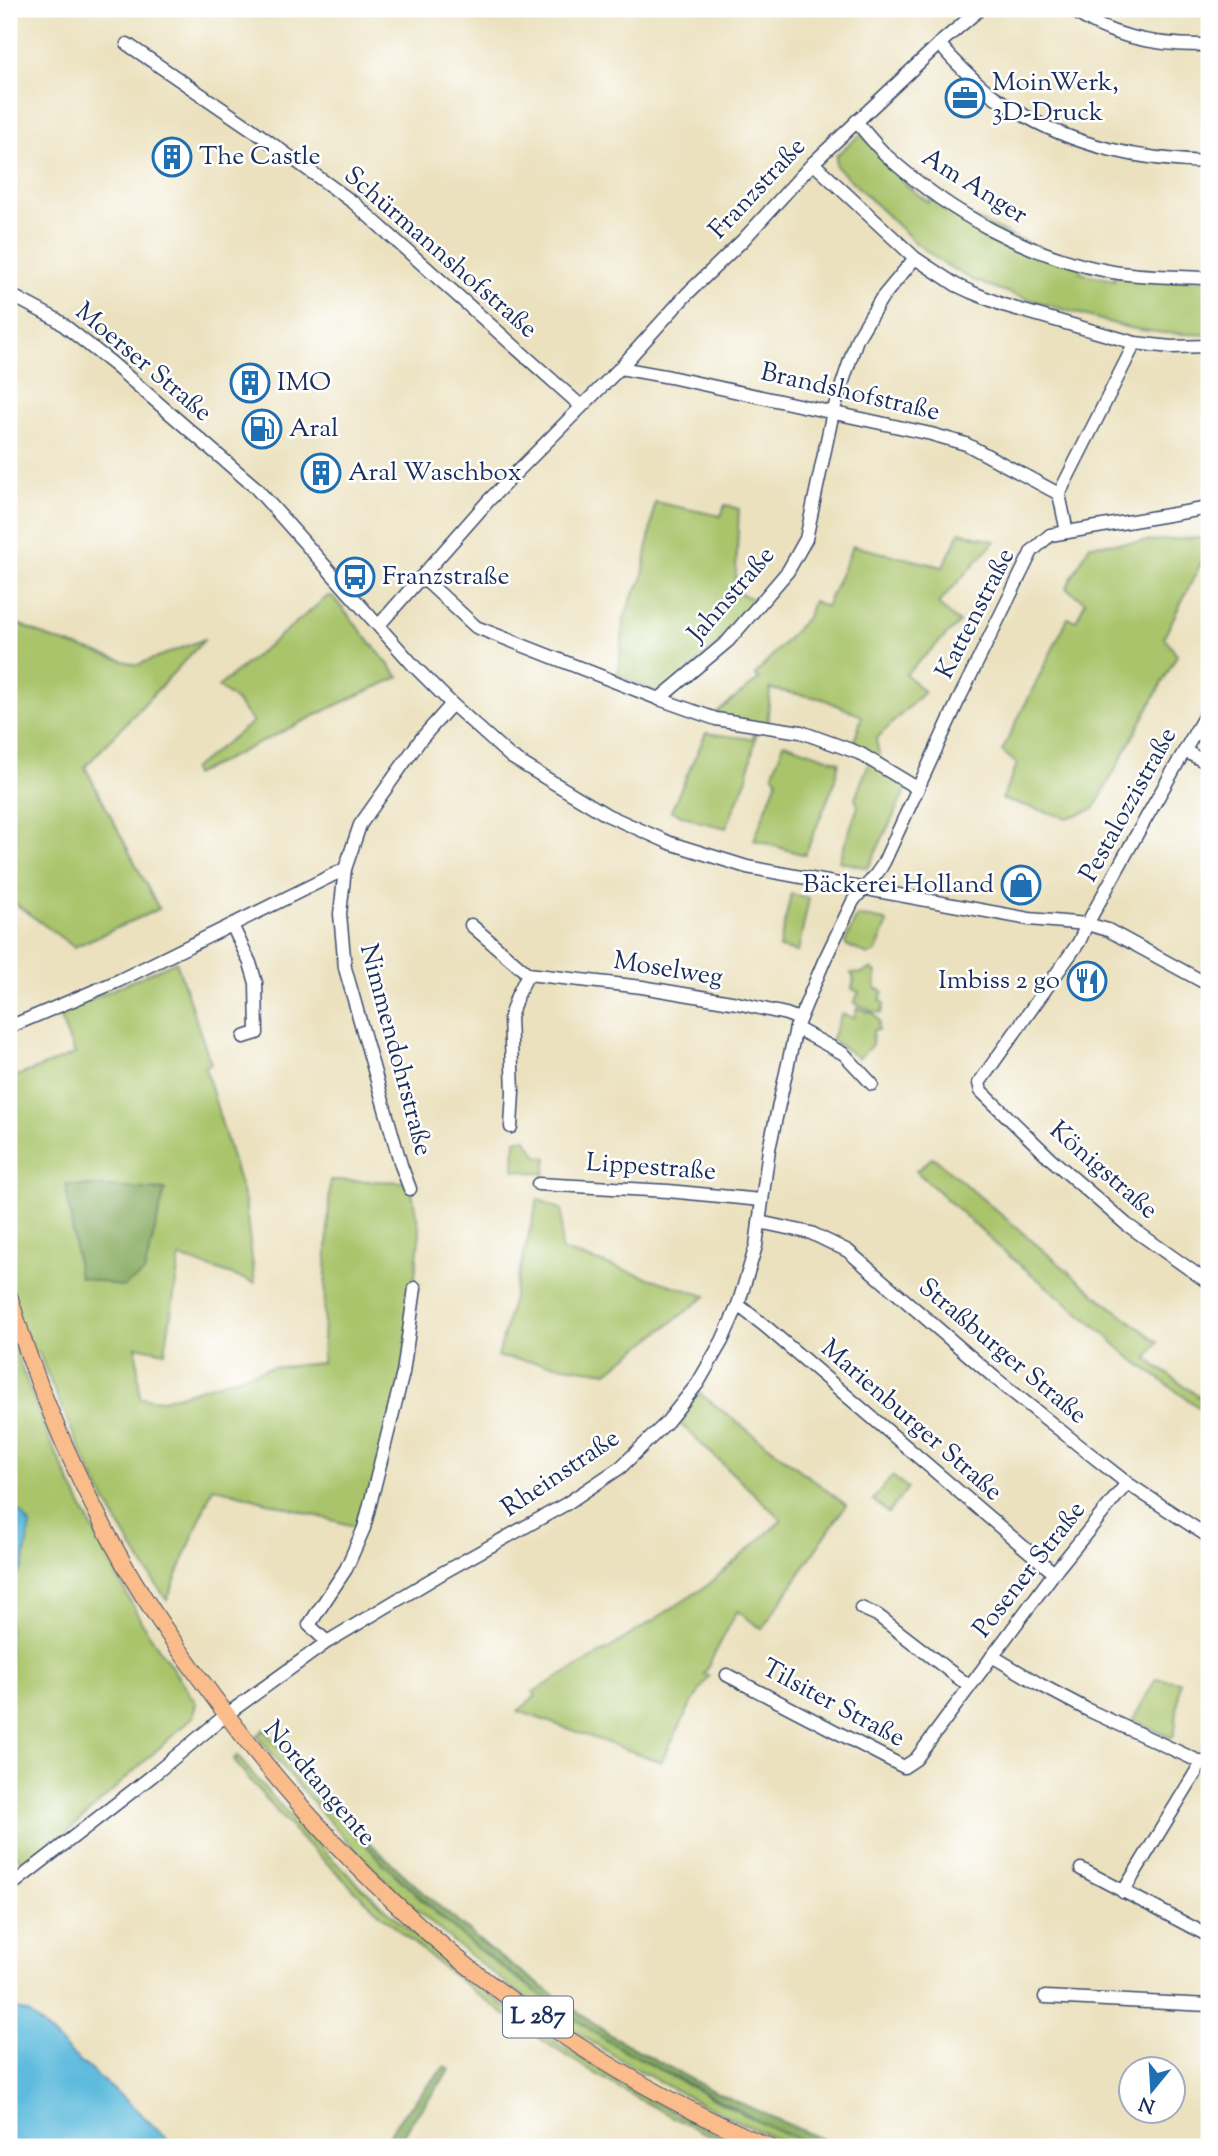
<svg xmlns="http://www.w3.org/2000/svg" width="1218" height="2156" viewBox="0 0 1218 2156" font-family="'Sorts Mill Goudy',serif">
  <rect width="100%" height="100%" fill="#fff"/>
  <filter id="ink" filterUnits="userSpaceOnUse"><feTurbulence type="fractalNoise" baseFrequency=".0143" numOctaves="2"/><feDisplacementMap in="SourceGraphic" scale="14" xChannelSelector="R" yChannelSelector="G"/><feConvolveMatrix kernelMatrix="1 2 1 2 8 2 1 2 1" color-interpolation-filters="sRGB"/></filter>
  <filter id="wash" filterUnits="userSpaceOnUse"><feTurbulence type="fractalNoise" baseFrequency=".00686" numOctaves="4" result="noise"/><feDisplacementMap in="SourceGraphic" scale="28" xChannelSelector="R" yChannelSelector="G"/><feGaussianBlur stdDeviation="1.57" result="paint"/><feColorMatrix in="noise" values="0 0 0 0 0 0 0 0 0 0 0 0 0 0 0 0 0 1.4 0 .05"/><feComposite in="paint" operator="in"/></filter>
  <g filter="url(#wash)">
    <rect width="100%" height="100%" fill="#ebe1be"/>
    <g fill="#a9c46a" stroke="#627a64" stroke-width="2">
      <path d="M 861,134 L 905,177 L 902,182 L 928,202 L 931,198 L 1081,268 L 1080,273 L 1114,280 L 1115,275 L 1209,281 L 1209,335 L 1163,333 L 1129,328 L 1024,298 L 975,281 L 942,263 L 916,243 L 836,166 L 836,156 Z"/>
      <path d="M 655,502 L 721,516 L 725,505 L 739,509 L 735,591 L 762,603 L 663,695 L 618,676 L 624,619 L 632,597 L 642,581 Z"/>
      <path d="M 960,532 L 995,541 L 938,604 L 959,623 L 906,674 L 924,692 L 876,739 L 880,759 L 853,745 L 862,716 L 823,699 L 770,689 L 767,727 L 758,726 L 747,778 L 726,828 L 698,821 L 671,811 L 706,733 L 752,739 L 758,726 L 711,717 L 759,679 L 755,675 L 808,616 L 813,601 L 826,607 L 853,546 L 943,567 Z"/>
      <path d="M 1209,537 L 1209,547 L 1164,637 L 1177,655 L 1094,809 L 1067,818 L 1002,799 L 1017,764 L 1002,751 L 1068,618 L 1076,621 L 1085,602 L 1066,588 L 1090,545 Z"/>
      <path d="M 328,596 L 333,597 L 399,677 L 343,702 L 194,775 L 192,769 L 253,722 L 235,700 L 218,687 Z"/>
      <path d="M 9,620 L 55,640 L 137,665 L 205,639 L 85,767 L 159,909 L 74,947 L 9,899 Z"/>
      <path d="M 784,743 L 839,762 L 834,784 L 805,855 L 754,840 L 777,780 L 773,773 Z"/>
      <path d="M 870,760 L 907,788 L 868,868 L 839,861 L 858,806 L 855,798 Z"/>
      <path d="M 791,894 L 809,898 L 798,952 L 779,948 Z"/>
      <path d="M 857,916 L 886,921 L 887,925 L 875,953 L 868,955 L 846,945 L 845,942 Z"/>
      <path d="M 176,961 L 211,1064 L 205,1067 L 245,1202 L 255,1283 L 180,1257 L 165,1352 L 136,1346 L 140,1398 L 163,1400 L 268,1368 L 322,1363 L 330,1180 L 410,1182 L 420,1232 L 405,1363 L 364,1529 L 213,1487 L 167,1600 C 111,1523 73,1438 38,1351 L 26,1352 L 9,1295 L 9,1079 L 75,1054 L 58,1014 Z"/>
      <path d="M 871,969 L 876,973 L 875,988 L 883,991 L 880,1000 L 884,1003 L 882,1013 L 874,1012 L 854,1003 L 859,992 L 852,989 L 854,979 L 851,973 L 859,974 Z"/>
      <path d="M 857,1008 L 874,1014 L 879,1020 L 878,1030 L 873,1030 L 872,1045 L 859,1058 L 831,1040 L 842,1014 L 854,1018 Z"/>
      <path d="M 525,1138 L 538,1156 L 547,1158 L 545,1174 L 514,1170 L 515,1140 Z"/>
      <path d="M 933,1157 L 1096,1295 L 1158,1342 L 1147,1359 L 1209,1404 L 1209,1415 L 1127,1355 L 1099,1329 L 1003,1251 L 916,1171 Z"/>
      <path d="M 538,1199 L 562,1210 L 561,1250 L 706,1296 L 607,1372 L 498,1357 Z"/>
      <path d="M 9,1317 L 17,1356 L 50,1441 L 92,1527 L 143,1625 L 196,1703 L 193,1717 L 63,1836 L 24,1865 L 9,1844 L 9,1584 L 23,1567 L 29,1523 L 9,1498 Z"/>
      <path d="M 699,1393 L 846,1505 L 762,1629 L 737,1611 L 704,1674 L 709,1676 L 689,1708 L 661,1762 L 518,1711 L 536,1696 L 533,1692 L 610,1648 L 708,1585 L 782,1520 L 676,1420 Z"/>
      <path d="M 892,1476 L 908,1488 L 888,1513 L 873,1500 Z"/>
      <path d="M 1156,1678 L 1180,1682 L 1175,1732 L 1172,1738 L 1133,1720 Z"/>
      <path d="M 264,1729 C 324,1803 389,1874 462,1936 C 483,1954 507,1971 530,1987 C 619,2051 716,2105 817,2147 L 796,2147 C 650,2087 510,1999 395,1890 C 345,1842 301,1789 257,1736 Z"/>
      <path d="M 237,1756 C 258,1780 279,1805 301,1828 C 429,1959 576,2070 743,2147 L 734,2147 C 584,2078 447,1983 330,1866 C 319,1855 306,1844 295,1832 C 275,1810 256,1787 237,1764 L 234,1759 Z"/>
    </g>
    <g fill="#86aa5e" stroke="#506c5e" stroke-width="2">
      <path d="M 66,1185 L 165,1190 L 144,1273 L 123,1287 L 79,1277 Z"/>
      <path d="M 326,1802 L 425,1894 L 488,1948 L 610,2035 L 709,2089 L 839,2147 L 817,2147 L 771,2128 L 607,2041 L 552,2003 L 464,1938 L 383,1863 Z"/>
      <path d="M 445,2066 L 450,2070 L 411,2123 L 397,2147 L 383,2147 L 396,2123 Z"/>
    </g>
    <g fill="#5fbbdd" stroke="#3d759e" stroke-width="2">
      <path d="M 9,1498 L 30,1525 L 23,1567 L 9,1584 Z"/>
      <path d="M 9,2006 L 29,2013 L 74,2056 L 129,2103 L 176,2147 L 9,2147 Z"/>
    </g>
  </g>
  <g filter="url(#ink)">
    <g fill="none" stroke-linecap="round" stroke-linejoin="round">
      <defs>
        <g id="minor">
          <path d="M 1071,9 C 1111,39 1161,46 1209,45"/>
          <path d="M 127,44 L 253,130 L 354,203 L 581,406"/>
          <path d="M 939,44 C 954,61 971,78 988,92 C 997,99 1006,104 1015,110 C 1075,147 1140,160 1209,162"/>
          <path d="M 856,121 C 866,133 876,146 888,157 C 951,214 1029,257 1113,272 C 1144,277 1178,277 1209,278"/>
          <path d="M 813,163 L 915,258 L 956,285 L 971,292 L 1003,305 L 1135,343 L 1171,347 L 1209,346"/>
          <path d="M 9,294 L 56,319 L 113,364 L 255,487 L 414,666 L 452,704 L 511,757 L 607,815 L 670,843 L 747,867 L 1029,919 L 1087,924 L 1108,930 L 1209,985"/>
          <path d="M 620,368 L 670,377 L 931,434 L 966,444 L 1059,494"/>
          <path d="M 1067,532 L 1059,494 L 1135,343"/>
          <path d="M 422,577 L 476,627 L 659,699 L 728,641 L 788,571 L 806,539 L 833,412 L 857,339 L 881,299 L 915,258"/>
          <path d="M 379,625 L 489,500 L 620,368 L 687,294 L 743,240 L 813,163 L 939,44 L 980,9"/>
          <path d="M 659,699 L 716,719 L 801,732 L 859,753 L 917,788"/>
          <path d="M 1209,708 L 1133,841 L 1087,924 L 1079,942 L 979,1083 L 981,1091 L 1050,1158 L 1126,1224 L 1209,1283"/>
          <path d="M 1185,751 L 1209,764"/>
          <path d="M 232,925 L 250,963 L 256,983 L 257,1033 L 244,1037"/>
          <path d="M 471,925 L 528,974 L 642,987 L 737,1003 L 786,1014 L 799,1019"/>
          <path d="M 9,1027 L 118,981 L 345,869"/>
          <path d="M 796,1028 L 844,1054 L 872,1084"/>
          <path d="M 511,1127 L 513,1092 L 510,1017 L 517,996 L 528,974"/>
          <path d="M 538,1184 L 668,1191 L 761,1200"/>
          <path d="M 410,1189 L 401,1165 L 345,968 L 340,914 L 345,869 L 360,825 L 421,739 L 452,704"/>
          <path d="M 759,1222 L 811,1233 L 848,1251 L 995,1378 L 1081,1447 L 1127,1483 L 1209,1537"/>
          <path d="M 738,1305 L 765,1326 L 1054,1573"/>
          <path d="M 861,1608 L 877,1615 L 969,1686"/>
          <path d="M 327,1642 L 309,1625 L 346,1569 L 364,1528 L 403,1373 L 415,1288"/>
          <path d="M 992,1656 L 1039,1684 L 1088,1710 L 1209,1766"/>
          <path d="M 727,1675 L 904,1767 L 916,1759 L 1054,1573 L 1127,1483"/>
          <path d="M 1081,1869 L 1209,1936"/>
          <path d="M 9,1887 L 152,1776 L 226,1715 L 327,1642 L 444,1572 L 566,1504 L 621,1467 L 667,1422 L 698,1383 L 722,1341 L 738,1305 L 756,1246 L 769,1149 L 796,1028 L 824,961 L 853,901 C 864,887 876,878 884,862 L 959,699 L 1032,551 L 1050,535 L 1209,508"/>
          <path d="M 1123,1892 L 1202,1762"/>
          <path d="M 1045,1997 L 1209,2005"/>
        </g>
        <path id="major" d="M 9,1295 C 35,1382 71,1466 114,1546 C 139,1593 170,1637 201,1680 C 258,1759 323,1836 395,1903 C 503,2005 634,2089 770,2147"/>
      </defs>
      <use href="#minor" stroke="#3a4a6c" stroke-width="15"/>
      <use href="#major" stroke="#3a4a6c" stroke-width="18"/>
      <use href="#minor" stroke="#fff" stroke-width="12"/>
      <use href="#major" stroke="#f9bc8a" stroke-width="16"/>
    </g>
  </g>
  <defs>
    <symbol id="office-ring" viewBox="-11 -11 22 22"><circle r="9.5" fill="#fff" stroke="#1f6fb2" stroke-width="1.5"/><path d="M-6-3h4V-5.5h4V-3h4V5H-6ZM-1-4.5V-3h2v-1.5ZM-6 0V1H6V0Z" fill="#1f6fb2"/></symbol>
    <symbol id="building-ring" viewBox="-11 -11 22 22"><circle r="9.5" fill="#fff" stroke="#1f6fb2" stroke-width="1.5"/><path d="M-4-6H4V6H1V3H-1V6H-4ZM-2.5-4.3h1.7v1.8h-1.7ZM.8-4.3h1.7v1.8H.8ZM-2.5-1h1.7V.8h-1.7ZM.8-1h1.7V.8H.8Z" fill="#1f6fb2"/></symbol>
    <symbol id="fuel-ring" viewBox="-11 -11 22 22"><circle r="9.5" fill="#fff" stroke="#1f6fb2" stroke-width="1.5"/><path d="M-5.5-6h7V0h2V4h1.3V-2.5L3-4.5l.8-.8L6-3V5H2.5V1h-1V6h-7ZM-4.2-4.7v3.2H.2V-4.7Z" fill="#1f6fb2"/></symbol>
    <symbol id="bus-ring" viewBox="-11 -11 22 22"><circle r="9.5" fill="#fff" stroke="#1f6fb2" stroke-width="1.5"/><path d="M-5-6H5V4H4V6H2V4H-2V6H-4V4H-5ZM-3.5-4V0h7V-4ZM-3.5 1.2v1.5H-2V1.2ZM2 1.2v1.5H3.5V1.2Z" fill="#1f6fb2"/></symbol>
    <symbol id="shop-ring" viewBox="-11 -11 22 22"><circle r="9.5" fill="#fff" stroke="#1f6fb2" stroke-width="1.5"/><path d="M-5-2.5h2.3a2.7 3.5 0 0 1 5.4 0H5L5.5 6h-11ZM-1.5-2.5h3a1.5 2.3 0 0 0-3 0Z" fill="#1f6fb2"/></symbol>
    <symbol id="restaurant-ring" viewBox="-11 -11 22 22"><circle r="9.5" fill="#fff" stroke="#1f6fb2" stroke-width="1.5"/><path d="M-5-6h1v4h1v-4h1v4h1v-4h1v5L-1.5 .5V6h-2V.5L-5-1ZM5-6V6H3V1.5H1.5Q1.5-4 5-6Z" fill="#1f6fb2"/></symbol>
  </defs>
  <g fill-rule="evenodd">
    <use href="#office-ring" x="943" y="76" width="44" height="44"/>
    <use href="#building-ring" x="150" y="135" width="44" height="44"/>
    <use href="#building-ring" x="228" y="361" width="44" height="44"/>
    <use href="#fuel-ring" x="240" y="407" width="44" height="44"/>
    <use href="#building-ring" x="299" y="451" width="44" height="44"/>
    <use href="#bus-ring" x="333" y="555" width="44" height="44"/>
    <use href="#shop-ring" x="999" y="863" width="44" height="44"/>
    <use href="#restaurant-ring" x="1065" y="959" width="44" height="44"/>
  </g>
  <g text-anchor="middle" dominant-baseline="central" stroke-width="5" stroke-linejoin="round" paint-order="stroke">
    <rect fill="#fff" stroke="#5f6d8e" stroke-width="2" x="503" y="1996.5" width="70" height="41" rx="5"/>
    <g font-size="24" font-weight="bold" fill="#1b2f5e">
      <text x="538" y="2017">L 287</text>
    </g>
    <g font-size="26" fill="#1b2f5e" stroke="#fff" text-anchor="start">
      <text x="992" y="83">MoinWerk,<tspan x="992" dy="30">3D-Druck</tspan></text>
      <text x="199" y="157">The Castle</text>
      <text x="277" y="383">IMO</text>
      <text x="289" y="429">Aral</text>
      <text x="348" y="473">Aral Waschbox</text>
      <text x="382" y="577">Franzstraße</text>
      <text x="994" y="885" text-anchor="end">Bäckerei Holland</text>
      <text x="1060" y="981" text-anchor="end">Imbiss 2 go</text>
    </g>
    <g font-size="26" fill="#1b2f5e" stroke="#fff">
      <text transform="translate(974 187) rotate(32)">Am Anger</text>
      <text transform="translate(758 189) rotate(-47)">Franzstraße</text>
      <text transform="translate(440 253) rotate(41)">Schürmannshofstraße</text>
      <text transform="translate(143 363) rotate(40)">Moerser Straße</text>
      <text transform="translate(850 393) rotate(13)">Brandshofstraße</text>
      <text transform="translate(732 595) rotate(-49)">Jahnstraße</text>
      <text transform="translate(976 614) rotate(-63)">Kattenstraße</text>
      <text transform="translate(1129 805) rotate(-61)">Pestalozzistraße</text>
      <text transform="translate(668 970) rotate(9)">Moselweg</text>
      <text transform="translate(395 1050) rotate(75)">Nimmendohrstraße</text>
      <text transform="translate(651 1168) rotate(4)">Lippestraße</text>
      <text transform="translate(1103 1171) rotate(41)">Königstraße</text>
      <text transform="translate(1002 1352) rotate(40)">Straßburger Straße</text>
      <text transform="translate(911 1421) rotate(41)">Marienburger Straße</text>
      <text transform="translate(561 1474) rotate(-34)">Rheinstraße</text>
      <text transform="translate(1030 1570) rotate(-52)">Posener Straße</text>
      <text transform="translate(833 1704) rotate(28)">Tilsiter Straße</text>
      <text transform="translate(319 1784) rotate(49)">Nordtangente</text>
    </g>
  </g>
  <rect width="1218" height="2156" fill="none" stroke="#fff" stroke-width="35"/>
  <g transform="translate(1152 2090) rotate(198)"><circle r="33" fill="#ffffff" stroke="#a4acbf" stroke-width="2"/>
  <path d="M0-5L12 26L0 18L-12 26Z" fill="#1f6fb2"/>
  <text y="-10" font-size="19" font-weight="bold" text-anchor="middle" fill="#1b2f5e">N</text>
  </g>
</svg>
